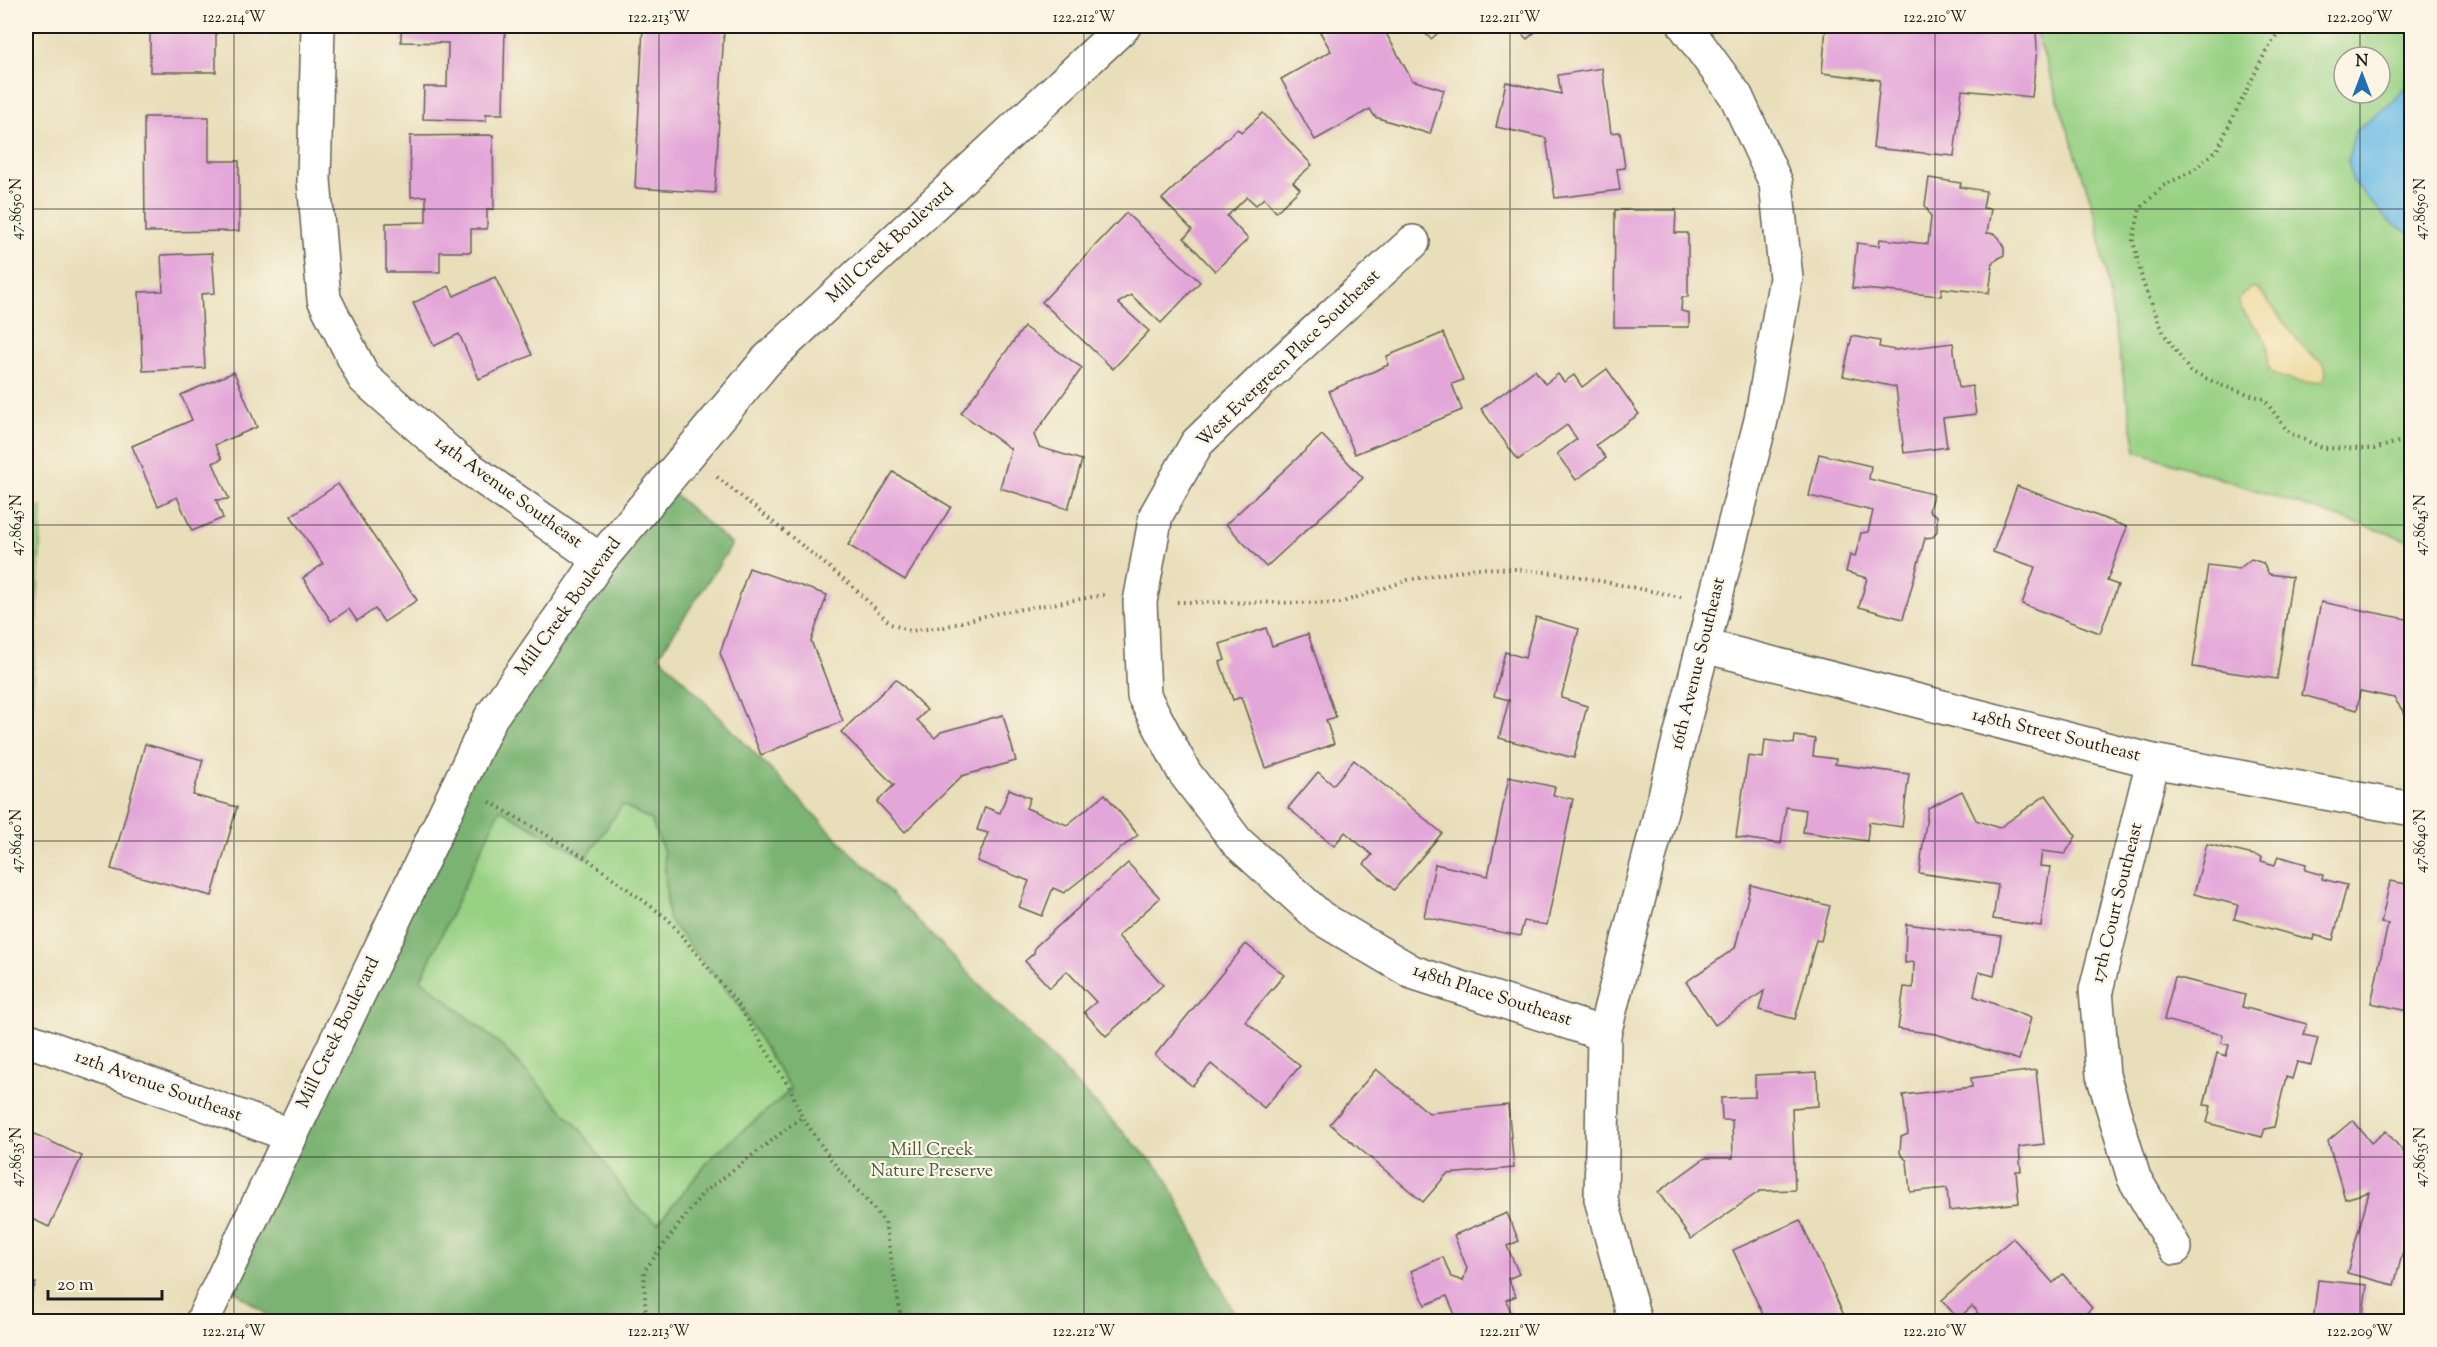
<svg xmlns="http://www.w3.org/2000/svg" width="2437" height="1347" viewBox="0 0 2437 1347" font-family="'Sorts Mill Goudy',serif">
  <rect width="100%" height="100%" fill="#fcf5e5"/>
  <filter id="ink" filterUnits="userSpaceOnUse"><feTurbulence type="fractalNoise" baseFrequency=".0167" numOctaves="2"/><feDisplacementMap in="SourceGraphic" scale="12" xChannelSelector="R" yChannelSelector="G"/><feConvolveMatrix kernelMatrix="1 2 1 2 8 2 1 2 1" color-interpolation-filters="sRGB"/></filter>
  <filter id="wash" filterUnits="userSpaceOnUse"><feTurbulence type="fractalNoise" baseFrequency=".008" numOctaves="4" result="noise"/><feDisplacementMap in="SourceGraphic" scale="24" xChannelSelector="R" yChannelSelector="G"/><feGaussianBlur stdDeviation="1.35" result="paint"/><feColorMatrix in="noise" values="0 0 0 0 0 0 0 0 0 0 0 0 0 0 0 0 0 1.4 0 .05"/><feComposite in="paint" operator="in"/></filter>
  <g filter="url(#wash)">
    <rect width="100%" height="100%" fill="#e8deba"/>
    <g fill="#98d184" stroke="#5a7650" stroke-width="1.5" fill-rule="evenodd">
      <path d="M 2041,26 L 2411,26 L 2411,541 L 2136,451 L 2096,217 L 2036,31 ZM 2344,57 L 2380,57 L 2380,93 L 2344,93 Z"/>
      <path d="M 42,507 L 26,819 L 26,508 Z"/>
      <path d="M 622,804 L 651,820 L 664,852 L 668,919 L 737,1003 L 791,1090 L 713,1156 L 658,1223 L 633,1204 L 581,1130 L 502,1046 L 421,979 L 500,808 L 586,858 Z"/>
    </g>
    <path fill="#7ab372" stroke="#4b6847" stroke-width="1.5" fill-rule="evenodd" d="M 664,485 L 732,545 L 659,655 L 1164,1174 L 1238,1321 L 277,1322 L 221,1281 L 491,717 ZM 622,805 L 651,820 L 664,852 L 668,919 L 737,1003 L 791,1090 L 713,1156 L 658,1223 L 633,1204 L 581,1130 L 502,1046 L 421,979 L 500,809 L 586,858 Z"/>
    <path fill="#eeda9e" stroke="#857b5d" stroke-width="1.5" d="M 2250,288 L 2257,288 C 2279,312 2297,347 2324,364 L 2326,373 L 2322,382 C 2309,384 2272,380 2268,366 C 2266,358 2270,351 2267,343 C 2259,327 2244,318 2238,301 L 2241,295 Z"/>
    <path fill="#6bbbe6" stroke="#446c81" stroke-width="1.5" d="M 2411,73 L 2411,235 L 2386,219 L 2352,180 L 2348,160 L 2355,131 L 2394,101 L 2408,83 Z"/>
    <g id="blocks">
      <g fill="#e3a6d9">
        <rect x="150" y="26" width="66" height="46"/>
        <path d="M 401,26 L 505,26 L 503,114 L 486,114 L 486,121 L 423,119 L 424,87 L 447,87 L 448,43 L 401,42 Z"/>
        <path d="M 643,26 L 724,28 L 715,193 L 635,188 Z"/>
        <path d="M 1331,26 L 1382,26 L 1412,80 L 1444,90 L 1430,134 L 1375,117 L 1370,109 L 1315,140 L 1281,79 L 1331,51 L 1320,32 Z"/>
        <path d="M 1418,26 L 1446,26 L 1431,39 Z"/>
        <path d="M 1514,26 L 1542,26 L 1527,39 Z"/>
        <path d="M 1826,27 L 2036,31 L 2037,49 L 2032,97 L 1962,90 L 1954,156 L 1873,148 L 1880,80 L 1822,73 Z"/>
        <path d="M 1602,68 L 1611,133 L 1620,132 L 1625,168 L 1617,169 L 1620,190 L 1555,198 L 1546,138 L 1496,127 L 1506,82 L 1561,94 L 1558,75 Z"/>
        <path d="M 1263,113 L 1312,165 L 1293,182 L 1300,189 L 1276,212 L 1264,198 L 1256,205 L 1247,197 L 1227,216 L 1248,239 L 1215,271 L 1184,238 L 1192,230 L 1162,199 L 1237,129 L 1242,132 Z"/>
        <path d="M 144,117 L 209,117 L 209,161 L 239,161 L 239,231 L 145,232 Z"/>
        <path d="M 493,135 L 494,209 L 487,209 L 487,229 L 471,229 L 471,252 L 440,252 L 440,272 L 386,272 L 386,223 L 426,222 L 426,196 L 411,197 L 410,136 Z"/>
        <path d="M 1929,178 L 1961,183 L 1960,187 L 1986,191 L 1983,208 L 1991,209 L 1987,233 L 1995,234 L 1999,238 L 2004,248 L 2004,255 L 1993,262 L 1989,293 L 1942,288 L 1941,296 L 1852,288 L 1857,243 L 1879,246 L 1880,239 L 1928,244 L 1931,217 L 1925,205 Z"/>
        <path d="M 1615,210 L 1676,210 L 1675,233 L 1688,233 L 1688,297 L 1682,297 L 1681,311 L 1689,313 L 1689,327 L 1614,327 Z"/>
        <path d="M 1126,213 L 1200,282 L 1161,323 L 1131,295 L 1118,303 L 1149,331 L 1113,369 L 1042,302 Z"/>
        <path d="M 212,253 L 215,293 L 201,294 L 205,368 L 143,371 L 139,292 L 163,291 L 161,255 Z"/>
        <path d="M 495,277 L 532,355 L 479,379 L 459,334 L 434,346 L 413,303 L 449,286 L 454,296 Z"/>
        <path d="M 1024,327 L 1082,368 L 1034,435 L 1039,447 L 1082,460 L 1068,509 L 1000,488 L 1011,449 L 961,413 Z"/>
        <path d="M 1443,333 L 1463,380 L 1452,384 L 1462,410 L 1355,454 L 1329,391 L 1388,365 L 1387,356 Z"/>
        <path d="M 1852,336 L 1880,341 L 1879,347 L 1895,350 L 1953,343 L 1959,388 L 1972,386 L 1976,414 L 1943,418 L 1947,447 L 1904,453 L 1896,387 L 1843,376 Z"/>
        <path d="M 1607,369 L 1639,414 L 1596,445 L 1606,458 L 1576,480 L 1557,454 L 1577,439 L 1567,425 L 1518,460 L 1481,409 L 1535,370 L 1545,384 L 1558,374 L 1564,382 L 1574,375 L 1582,387 Z"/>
        <path d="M 234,372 L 257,427 L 215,445 L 222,459 L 213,463 L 229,499 L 216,500 L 223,518 L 192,531 L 177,497 L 158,506 L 132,446 L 192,420 L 181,395 Z"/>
        <path d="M 1322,435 L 1363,478 L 1266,567 L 1226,524 Z"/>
        <path d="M 1819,454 L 1871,466 L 1869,479 L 1933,494 L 1929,511 L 1937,516 L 1937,531 L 1933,537 L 1925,538 L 1903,619 L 1859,607 L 1867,578 L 1846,572 L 1850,555 L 1855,557 L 1861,533 L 1868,532 L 1873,511 L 1809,496 Z"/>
        <path d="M 893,472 L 951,507 L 905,580 L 848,545 Z"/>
        <path d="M 338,484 L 417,600 L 384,622 L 375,609 L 357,621 L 349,609 L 331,621 L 303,578 L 323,564 L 291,516 Z"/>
        <path d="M 2017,486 L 2127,527 L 2107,581 L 2118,585 L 2100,633 L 2022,604 L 2035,567 L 1993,552 Z"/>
        <path d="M 2251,559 L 2263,563 L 2269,574 L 2292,577 L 2277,679 L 2193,667 L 2208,565 L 2239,569 Z"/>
        <path d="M 749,568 L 827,595 L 811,641 L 843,721 L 761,755 L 720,653 Z"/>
        <path d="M 2321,602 L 2412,620 L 2412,724 L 2394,698 L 2360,691 L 2357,710 L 2302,695 Z"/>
        <path d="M 1536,617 L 1579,629 L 1561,698 L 1587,706 L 1574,758 L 1499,738 L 1509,700 L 1494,696 L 1505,652 L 1525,658 Z"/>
        <path d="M 1266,628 L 1272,646 L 1308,634 L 1336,717 L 1326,720 L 1334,744 L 1266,768 L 1241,697 L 1233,700 L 1220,662 L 1225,660 L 1220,644 Z"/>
        <path d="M 896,679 L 927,710 L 917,720 L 935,738 L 941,732 L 1003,715 L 1016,761 L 962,776 L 905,832 L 877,802 L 894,785 L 841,732 Z"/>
        <path d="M 1795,736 L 1815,739 L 1813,756 L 1836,759 L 1835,764 L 1909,774 L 1902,827 L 1869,822 L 1867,841 L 1803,832 L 1806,810 L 1786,807 L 1781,844 L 1736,837 L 1748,756 L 1763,758 L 1765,740 L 1794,744 Z"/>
        <path d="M 145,744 L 203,760 L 193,795 L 237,807 L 212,896 L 111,869 Z"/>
        <path d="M 1354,760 L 1442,833 L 1394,890 L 1364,864 L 1372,855 L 1345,832 L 1334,846 L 1288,808 L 1318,772 L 1333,785 Z"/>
        <path d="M 1509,777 L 1555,787 L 1553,795 L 1573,799 L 1547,925 L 1524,921 L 1520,936 L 1424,917 L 1435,864 L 1488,876 Z"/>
        <path d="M 1009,789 L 1030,798 L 1026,808 L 1067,825 L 1105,794 L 1138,835 L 1064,893 L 1053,888 L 1042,916 L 1019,907 L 1029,881 L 977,861 L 988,833 L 977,830 L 985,807 L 1000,813 Z"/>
        <path d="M 1962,791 L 1976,820 L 1999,828 L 2046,795 L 2076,836 L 2065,854 L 2042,851 L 2040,866 L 2050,867 L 2041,926 L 1993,919 L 1998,885 L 1919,873 L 1928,808 Z"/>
        <path d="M 2207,844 L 2262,857 L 2261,861 L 2275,865 L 2278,856 L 2306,864 L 2305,870 L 2323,875 L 2322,879 L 2347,885 L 2333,940 L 2314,935 L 2313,940 L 2234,919 L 2238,905 L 2194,894 Z"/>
        <path d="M 1128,863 L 1160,898 L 1118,936 L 1163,985 L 1106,1036 L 1084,1012 L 1096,1002 L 1067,971 L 1050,988 L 1025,961 L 1034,953 L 1035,947 Z"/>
        <path d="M 2390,881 L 2412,885 L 2412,1012 L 2371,1003 L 2388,924 L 2381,923 Z"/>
        <path d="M 1751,885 L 1830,906 L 1821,941 L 1816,940 L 1795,1019 L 1759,1010 L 1764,991 L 1715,1025 L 1686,982 L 1735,948 Z"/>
        <path d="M 1906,924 L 2001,936 L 1994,976 L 1979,972 L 1974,996 L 2031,1018 L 2019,1060 L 1936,1034 L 1898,1029 L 1904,987 L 1913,988 L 1914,962 L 1905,963 Z"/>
        <path d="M 1246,944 L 1284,975 L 1245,1021 L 1300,1066 L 1264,1108 L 1211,1064 L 1192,1086 L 1155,1055 Z"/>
        <path d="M 2175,977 L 2245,995 L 2242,1007 L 2307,1024 L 2304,1035 L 2318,1038 L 2311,1065 L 2297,1062 L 2292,1079 L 2286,1077 L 2274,1127 L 2265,1129 L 2262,1137 L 2207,1123 L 2211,1106 L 2204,1105 L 2217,1053 L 2226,1056 L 2229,1045 L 2221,1043 L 2223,1035 L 2164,1020 Z"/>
        <path d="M 1376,1069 L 1429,1113 L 1508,1105 L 1514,1168 L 1447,1174 L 1423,1202 L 1330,1124 Z"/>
        <path d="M 2036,1070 L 2044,1144 L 2019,1147 L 2021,1171 L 2016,1171 L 2019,1203 L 1949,1211 L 1947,1188 L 1910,1192 L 1907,1161 L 1900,1153 L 1901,1137 L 1908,1134 L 1903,1095 L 1972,1087 L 1971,1078 Z"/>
        <path d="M 1817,1072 L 1818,1106 L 1792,1108 L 1795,1190 L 1760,1191 L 1691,1239 L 1658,1192 L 1705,1158 L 1733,1158 L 1732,1120 L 1722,1120 L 1721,1098 L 1755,1097 L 1755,1075 Z"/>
        <path d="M 2353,1120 L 2371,1143 L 2386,1131 L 2412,1162 L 2412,1218 L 2394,1285 L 2347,1273 L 2369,1192 L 2345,1199 L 2328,1141 Z"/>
        <path d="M 26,1130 L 82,1156 L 49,1227 L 26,1216 Z"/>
        <path d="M 1507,1213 L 1519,1241 L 1507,1246 L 1519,1274 L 1508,1279 L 1516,1296 L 1506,1300 L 1515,1322 L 1458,1322 L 1447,1296 L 1425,1305 L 1411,1271 L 1443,1257 L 1451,1277 L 1463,1281 L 1467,1268 L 1454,1235 Z"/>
        <path d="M 1800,1220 L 1847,1322 L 1762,1322 L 1765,1319 L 1733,1250 Z"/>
        <path d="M 2013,1238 L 2053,1283 L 2063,1274 L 2092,1308 L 2076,1322 L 1985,1322 L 1972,1306 L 1958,1319 L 1942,1300 Z"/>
        <path d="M 26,1278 L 36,1283 L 26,1306 Z"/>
        <path d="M 2318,1280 L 2367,1285 L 2362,1322 L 2313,1322 Z"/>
      </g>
    </g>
  </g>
  <g filter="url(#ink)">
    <use href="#blocks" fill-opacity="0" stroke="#636053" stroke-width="1.5"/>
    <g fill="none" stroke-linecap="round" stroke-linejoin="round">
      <defs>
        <g id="minor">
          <path d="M 318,26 L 314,180 L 324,299 L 364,378 L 456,459 L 600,560"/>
          <path d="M 1413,242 L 1263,379 L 1197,443 L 1156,515 L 1140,602 L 1144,696 L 1184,772 L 1237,842 L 1321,918 L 1412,972 L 1604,1034"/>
          <path d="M 1704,646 L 2153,761 L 2412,809"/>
          <path d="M 2153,761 L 2096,990 L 2103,1075 L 2134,1178 L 2175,1248"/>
          <path d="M 26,1039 L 290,1135"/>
          <path d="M 1635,1322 L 1601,1199 L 1604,1034 L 1761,420 L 1786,278 L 1776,183 L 1736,96 L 1685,26"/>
        </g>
        <path id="tertiary" d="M 202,1322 L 491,717 L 600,560 L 766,361 L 1124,26"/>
      </defs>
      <use href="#minor" stroke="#636053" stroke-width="36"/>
      <use href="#tertiary" stroke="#636053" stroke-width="36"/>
      <g stroke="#636053" stroke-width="4" stroke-dasharray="1.5 4.5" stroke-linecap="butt">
        <path d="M 2283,26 L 2266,51 L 2217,150 L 2192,171 L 2163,186 L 2140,209 L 2133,240 L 2143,283 L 2164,334 L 2190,371 L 2223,386 L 2264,399 L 2289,433 L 2323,448 L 2374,449 L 2412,438"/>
        <path d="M 717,477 L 851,585 L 891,624 L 910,631 L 944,627 L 988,615 L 1104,595"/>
        <path d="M 1177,602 L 1340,603 L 1408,580 L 1477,568 L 1515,569 L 1565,574 L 1681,597"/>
        <path d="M 490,802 L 586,858 L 668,919 L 737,1003 L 791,1090 L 802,1117 L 832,1161 L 885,1222 L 902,1322"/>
        <path d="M 646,1322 L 644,1271 L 702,1194 L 802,1117"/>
      </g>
      <use href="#minor" stroke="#fff" stroke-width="33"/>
      <use href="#tertiary" stroke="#fff" stroke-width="33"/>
    </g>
  </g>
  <path fill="none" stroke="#1c1c1c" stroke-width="1.5" stroke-opacity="0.45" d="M 234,26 L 234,1322M 659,26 L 659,1322M 1084,26 L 1084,1322M 1510,26 L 1510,1322M 1935,26 L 1935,1322M 2360,26 L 2360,57M 2360,93 L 2360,1322M 26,209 L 2412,209M 26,525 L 2412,525M 26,841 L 2412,841M 26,1157 L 2412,1157"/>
  <g text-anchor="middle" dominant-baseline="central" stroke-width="4.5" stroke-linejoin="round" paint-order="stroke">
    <g font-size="18" fill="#1c1c1c" stroke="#fcf5e5">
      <text transform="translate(891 244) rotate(-43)">Mill Creek Boulevard</text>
      <text transform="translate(1289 359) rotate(-44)">West Evergreen Place Southeast</text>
      <text transform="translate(508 493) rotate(36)">14th Avenue Southeast</text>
      <text transform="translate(569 607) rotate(-54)">Mill Creek Boulevard</text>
      <text transform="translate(1699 664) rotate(-76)">16th Avenue Southeast</text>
      <text transform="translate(2056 736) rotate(14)">148th Street Southeast</text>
      <text transform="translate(2118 903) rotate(-76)">17th Court Southeast</text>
      <text transform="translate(1492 996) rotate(18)">148th Place Southeast</text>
      <text transform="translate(339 1033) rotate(-64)">Mill Creek Boulevard</text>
      <text transform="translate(158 1087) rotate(20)">12th Avenue Southeast</text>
    </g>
    <g font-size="18" fill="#475b40" stroke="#fcf5e5">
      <text x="932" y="1151">Mill Creek<tspan x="932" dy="21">Nature Preserve</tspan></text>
    </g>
  </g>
  <rect width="2437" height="1347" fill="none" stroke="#fcf5e5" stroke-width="66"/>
  <g transform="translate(2362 75)"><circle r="28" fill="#fcf5e5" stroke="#a29e95" stroke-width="1.5"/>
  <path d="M0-4.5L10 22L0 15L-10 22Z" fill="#1f6fb2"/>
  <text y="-9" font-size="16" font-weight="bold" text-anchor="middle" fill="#1c1c1c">N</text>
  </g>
  <path d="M48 1290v9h114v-9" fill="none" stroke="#1c1c1c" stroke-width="3"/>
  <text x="57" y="1290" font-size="18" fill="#1c1c1c" stroke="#fcf5e5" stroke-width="4.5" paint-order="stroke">20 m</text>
  <rect x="33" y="33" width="2371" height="1281" fill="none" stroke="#1c1c1c" stroke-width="2"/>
  <g font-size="15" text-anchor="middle" fill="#1c1c1c">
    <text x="234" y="22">122.214°W</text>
    <text x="659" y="22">122.213°W</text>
    <text x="1084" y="22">122.212°W</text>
    <text x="1510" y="22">122.211°W</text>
    <text x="1935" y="22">122.210°W</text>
    <text x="2360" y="22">122.209°W</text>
    <text transform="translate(16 209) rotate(-90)" y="5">47.8650°N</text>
    <text transform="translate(2420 209) rotate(-90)" y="5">47.8650°N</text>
    <text transform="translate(16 525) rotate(-90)" y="5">47.8645°N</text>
    <text transform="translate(2420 525) rotate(-90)" y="5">47.8645°N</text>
    <text transform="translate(16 841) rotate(-90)" y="5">47.8640°N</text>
    <text transform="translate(2420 841) rotate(-90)" y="5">47.8640°N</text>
    <text transform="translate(16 1157) rotate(-90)" y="5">47.8635°N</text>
    <text transform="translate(2420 1157) rotate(-90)" y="5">47.8635°N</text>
    <text x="234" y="1336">122.214°W</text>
    <text x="659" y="1336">122.213°W</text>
    <text x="1084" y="1336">122.212°W</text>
    <text x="1510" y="1336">122.211°W</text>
    <text x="1935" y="1336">122.210°W</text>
    <text x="2360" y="1336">122.209°W</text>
  </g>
</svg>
